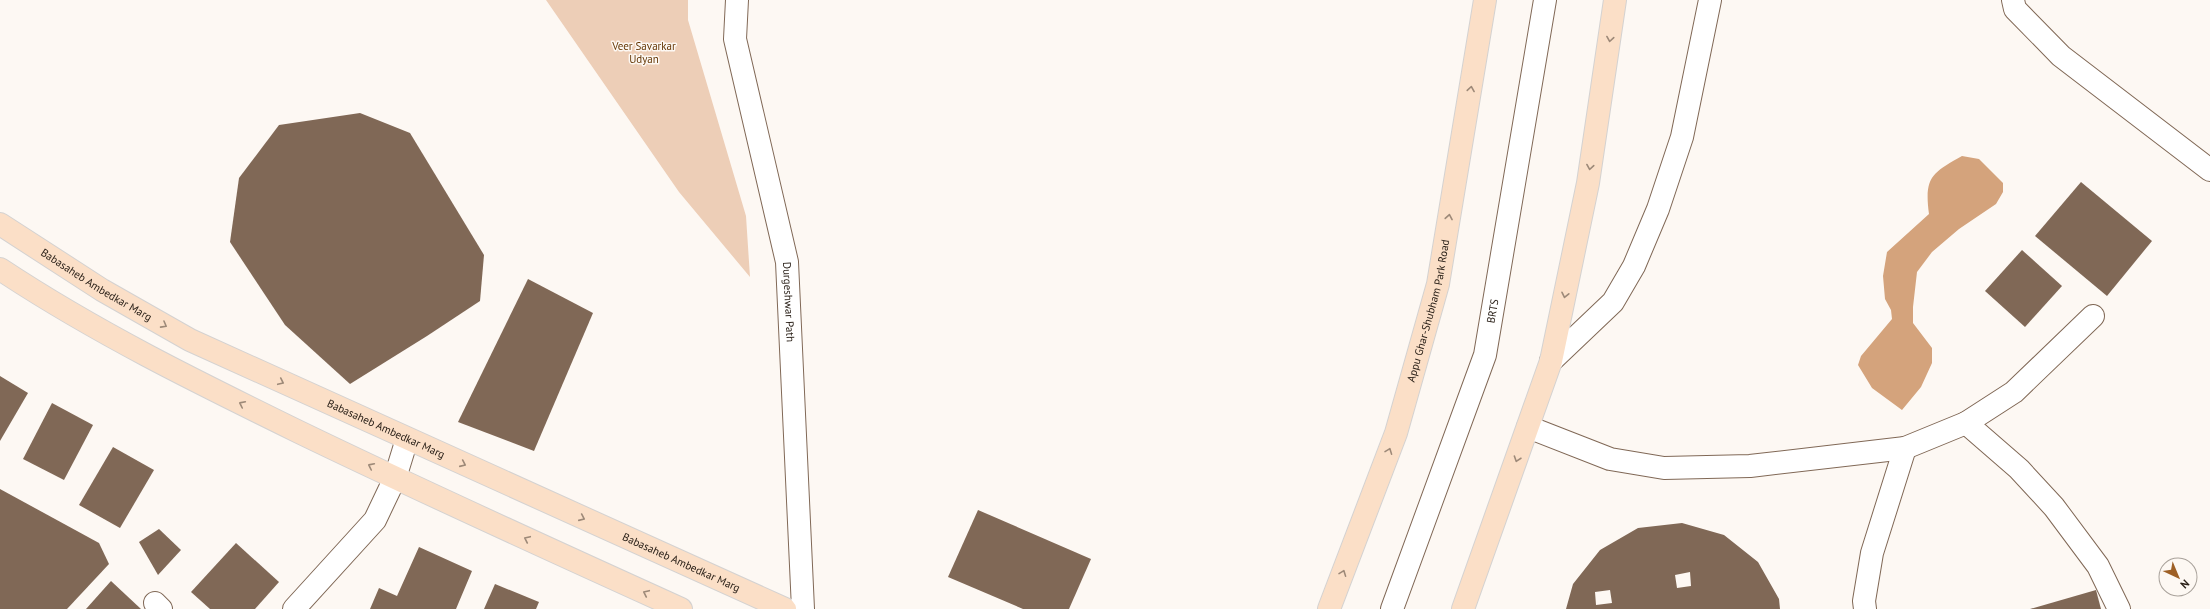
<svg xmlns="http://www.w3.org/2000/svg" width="2210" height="609" viewBox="0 0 2210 609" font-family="'PT Sans',sans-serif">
  <rect width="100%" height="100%" fill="#fdf8f3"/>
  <path fill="#edceb7" d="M 546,0 L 688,0 L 688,20 L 746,216 L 750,277 L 679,192 Z"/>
  <path fill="#d4a37c" d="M 1962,156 L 1979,159 L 2003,183 L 2003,192 L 1996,204 L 1959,229 L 1932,252 L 1917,272 L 1913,307 L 1913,323 L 1932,348 L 1932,363 L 1921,387 L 1902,410 L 1872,388 L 1858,365 L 1861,356 L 1892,319 L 1891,310 L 1885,299 L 1883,276 L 1887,252 L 1929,214 C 1924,177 1932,173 1962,156 Z"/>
  <g fill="#806856" fill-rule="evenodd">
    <path d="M 360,113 L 410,133 L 484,255 L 480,301 L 427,336 L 350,384 L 285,325 L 230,242 L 239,178 L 279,125 Z"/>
    <path d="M 2081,182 L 2152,241 L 2107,296 L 2035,236 Z"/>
    <path d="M 2022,250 L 2062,286 L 2025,327 L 1985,291 Z"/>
    <path d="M 528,279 L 593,313 L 534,451 L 458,422 Z"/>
    <path d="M 0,376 L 28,393 L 0,441 Z"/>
    <path d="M 52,403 L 93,425 L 64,480 L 23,459 Z"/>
    <path d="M 113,447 L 154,470 L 120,528 L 79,505 Z"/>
    <path d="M 0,489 L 99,543 L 109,564 L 67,609 L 0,609 Z"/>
    <path d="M 978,510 L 1091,559 L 1069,609 L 1023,609 L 948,577 Z"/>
    <path d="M 1682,523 L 1724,535 L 1758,562 L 1779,599 L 1780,609 L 1566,609 L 1573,584 L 1600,550 L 1638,528 ZM 1690,572 L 1691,586 L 1677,588 L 1675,575 ZM 1610,590 L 1612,603 L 1596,605 L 1595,592 Z"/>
    <path d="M 159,529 L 181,550 L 158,575 L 139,542 Z"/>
    <path d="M 236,543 L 279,582 L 255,609 L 210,609 L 191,592 Z"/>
    <path d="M 419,547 L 472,571 L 456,609 L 370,609 L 379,588 L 397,596 Z"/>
    <path d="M 111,581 L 141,609 L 86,609 Z"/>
    <path d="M 495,584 L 539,602 L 536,609 L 484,609 Z"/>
    <path d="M 2096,590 L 2101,609 L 2030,609 Z"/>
  </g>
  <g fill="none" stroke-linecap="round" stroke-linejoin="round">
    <defs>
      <g id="minor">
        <path id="s1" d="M 737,0 L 735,39 L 787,262 L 803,609"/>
        <path d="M 2013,0 L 2015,9 L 2061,56 L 2210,170"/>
        <path d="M 1551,361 L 1613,302 L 1634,266 L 1658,209 L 1682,137 L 1710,0"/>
        <path d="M 1966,423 L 2019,469 L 2054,507 L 2098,566 L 2119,609"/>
        <path d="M 1528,427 L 1610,459 L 1664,468 L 1750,466 L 1905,448 L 1966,423 L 2014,392 L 2093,316"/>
        <path d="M 155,603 L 161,609"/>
        <path d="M 294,609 L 375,520 L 395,478 L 407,439"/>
        <path id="s2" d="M 1392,609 L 1485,355 L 1545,0"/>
        <path d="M 1865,609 L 1864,601 L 1872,553 L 1905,448"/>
      </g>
      <g id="major">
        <path id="s3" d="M 0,224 L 102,290 L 190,340 L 785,609"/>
        <path d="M 0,269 C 95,332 197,382 299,432 C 425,493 553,551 681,609"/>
        <path id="s4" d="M 1329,609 L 1396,433 L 1438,284 L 1485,0"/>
        <path d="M 1463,609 L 1551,361 L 1588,183 L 1615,0"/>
      </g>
    </defs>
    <use href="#minor" stroke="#806856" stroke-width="24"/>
    <use href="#major" stroke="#d4d2d1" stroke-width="24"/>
    <use href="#minor" stroke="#fff" stroke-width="22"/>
    <use href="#major" stroke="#fbdfc7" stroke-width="22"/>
  </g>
  <defs><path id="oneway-chevron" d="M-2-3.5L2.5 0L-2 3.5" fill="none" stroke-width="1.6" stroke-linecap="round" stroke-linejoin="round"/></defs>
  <g stroke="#9d8978">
    <use href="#oneway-chevron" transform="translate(1610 39) rotate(99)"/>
    <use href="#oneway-chevron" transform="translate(1471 89) rotate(-81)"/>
    <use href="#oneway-chevron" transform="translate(1590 167) rotate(99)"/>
    <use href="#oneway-chevron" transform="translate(1449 217) rotate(-80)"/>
    <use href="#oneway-chevron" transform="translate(1565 295) rotate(102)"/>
    <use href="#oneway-chevron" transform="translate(164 325) rotate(29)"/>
    <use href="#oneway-chevron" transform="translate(281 382) rotate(25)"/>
    <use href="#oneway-chevron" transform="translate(242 404) rotate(-154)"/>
    <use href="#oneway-chevron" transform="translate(1389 451) rotate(-69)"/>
    <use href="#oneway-chevron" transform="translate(1517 459) rotate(109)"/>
    <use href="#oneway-chevron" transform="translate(463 464) rotate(24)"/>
    <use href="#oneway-chevron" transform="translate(371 466) rotate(-154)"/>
    <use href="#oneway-chevron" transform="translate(582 518) rotate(24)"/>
    <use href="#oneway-chevron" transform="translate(527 539) rotate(-155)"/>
    <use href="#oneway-chevron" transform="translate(1343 573) rotate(-69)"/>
    <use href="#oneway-chevron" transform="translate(646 593) rotate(-155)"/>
  </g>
  <g text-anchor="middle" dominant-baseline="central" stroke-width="3" stroke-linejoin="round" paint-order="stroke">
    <g font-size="11" fill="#643604" stroke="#fdf8f3">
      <text x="644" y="46">Veer Savarkar<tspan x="644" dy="13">Udyan</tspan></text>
    </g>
    <g font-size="11" fill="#2a2018" stroke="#fdf8f3">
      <text stroke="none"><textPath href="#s3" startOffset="114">Babasaheb Ambedkar Marg</textPath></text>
      <text stroke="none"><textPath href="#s1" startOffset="308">Durgeshwar Path</textPath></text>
      <text stroke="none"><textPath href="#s4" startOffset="315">Appu Ghar-Shubham Park Road</textPath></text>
      <text stroke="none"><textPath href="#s2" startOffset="315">BRTS</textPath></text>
      <text stroke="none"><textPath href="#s3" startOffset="438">Babasaheb Ambedkar Marg</textPath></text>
      <text stroke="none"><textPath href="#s3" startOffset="762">Babasaheb Ambedkar Marg</textPath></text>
    </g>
  </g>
  <g transform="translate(2178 577) rotate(136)"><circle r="19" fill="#fdf8f3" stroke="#a9a29b"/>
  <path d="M0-3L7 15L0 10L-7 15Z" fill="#9e6026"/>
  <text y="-6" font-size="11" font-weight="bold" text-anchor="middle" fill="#2a2018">N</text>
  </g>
</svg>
